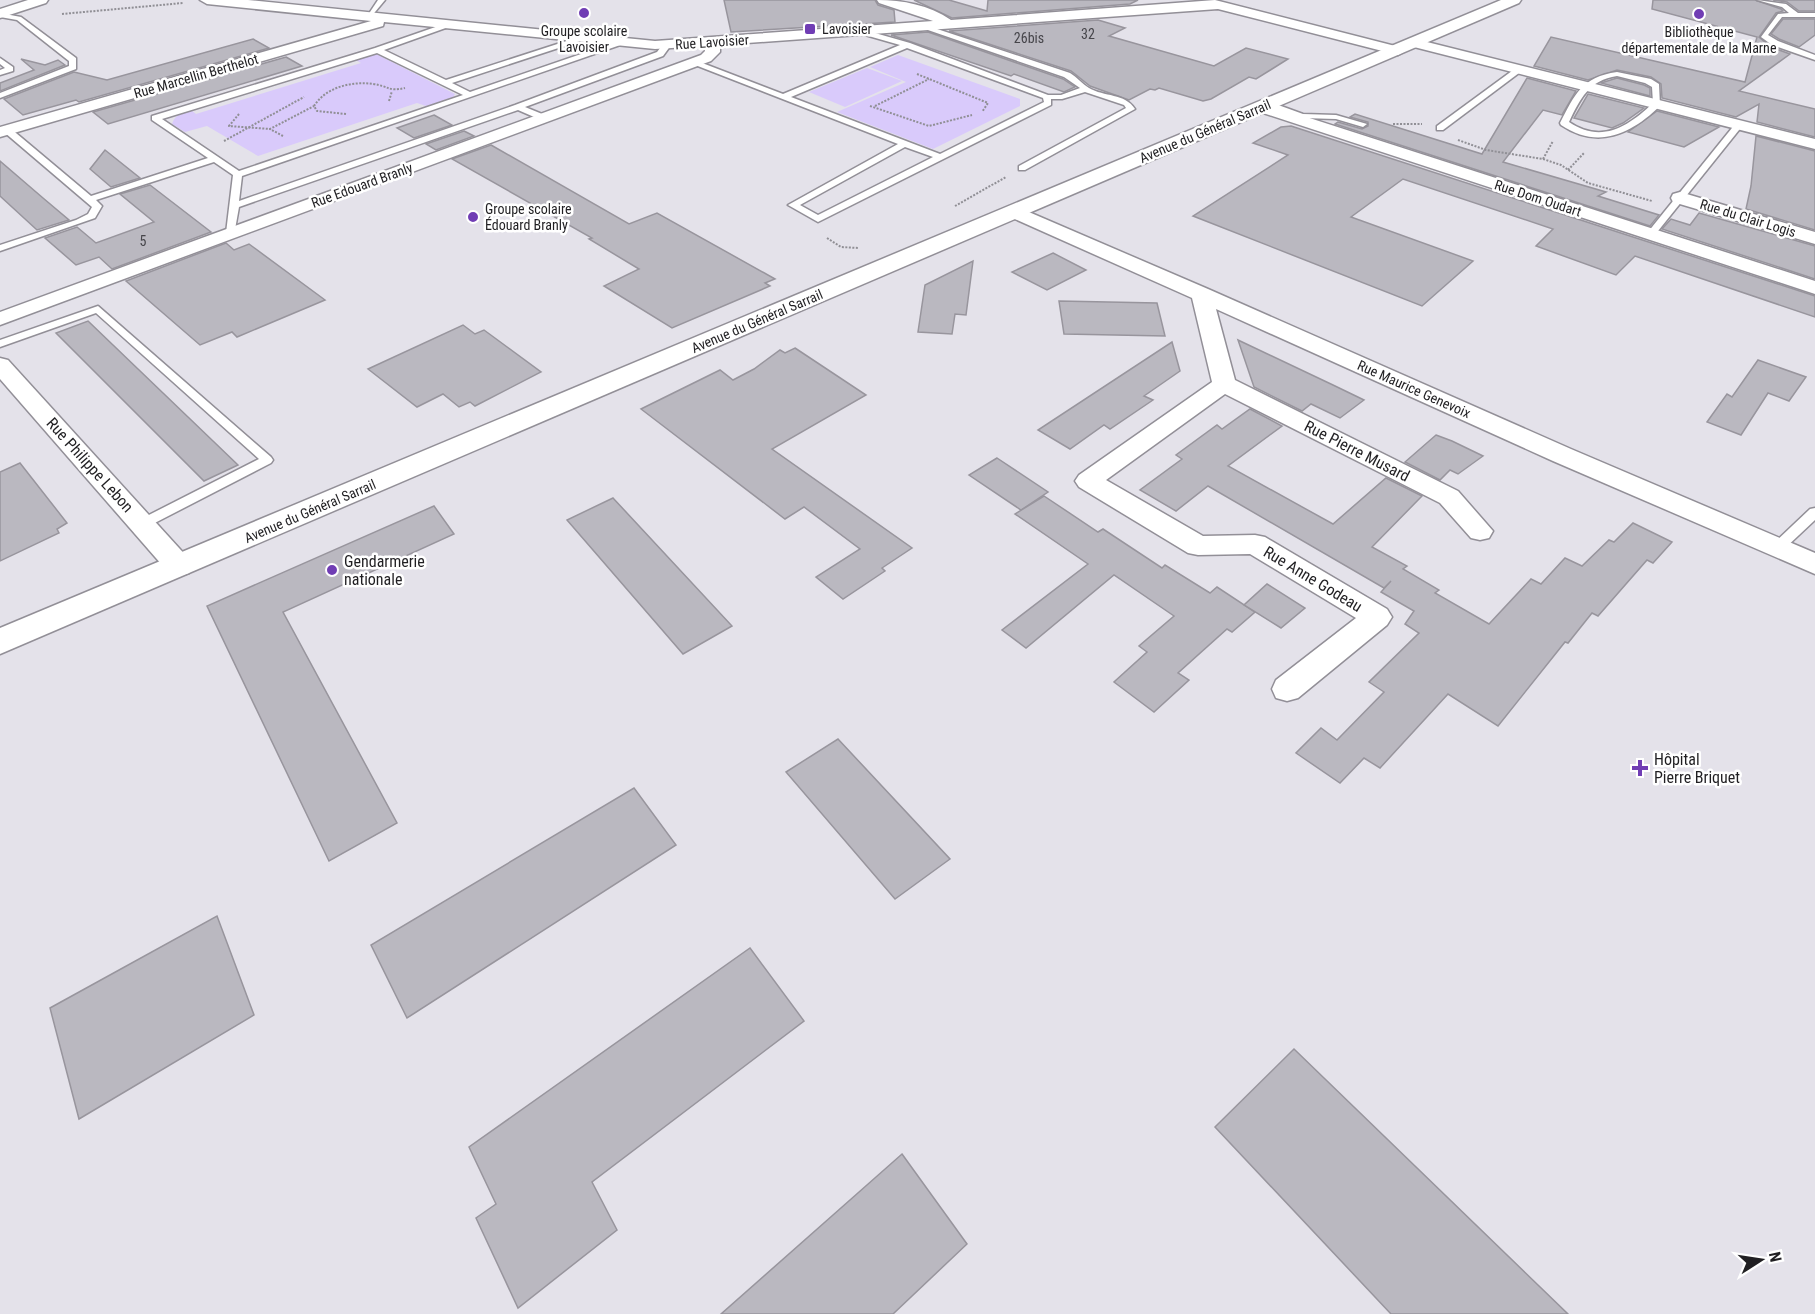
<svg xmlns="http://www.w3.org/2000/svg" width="1815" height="1314" viewBox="0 0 1815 1314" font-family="'Roboto Condensed',sans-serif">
  <rect width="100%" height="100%" fill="#e4e2ea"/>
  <g fill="#d9cafb">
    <path d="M 376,54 L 455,94 L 453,97 L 426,106 L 417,103 L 258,156 L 207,126 L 185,132 L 172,124 C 175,114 183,113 191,110 L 196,114 L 361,63 L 356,60 Z"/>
    <path d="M 898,55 L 1020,99 L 1020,106 L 933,149 L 837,112 L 906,82 L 870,67 Z"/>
    <path d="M 867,68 L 902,81 L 845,107 L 809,92 Z"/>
  </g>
  <g fill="#bab8c0" stroke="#98959d" stroke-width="1.5">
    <path d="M 724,0 L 875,0 L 878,5 L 894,10 L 895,22 L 731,32 Z"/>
    <path d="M 914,0 L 949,0 L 987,11 L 988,0 L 1138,0 L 1130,4 L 952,18 Z"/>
    <path d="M 1653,0 L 1755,0 L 1781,9 L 1783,11 L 1776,13 L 1759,37 L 1771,47 L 1790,54 L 1739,91 L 1815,109 L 1815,137 L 1757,122 L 1759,104 L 1736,117 L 1662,98 L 1661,84 L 1651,77 L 1617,70 L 1588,80 L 1534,66 L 1551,37 L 1745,82 L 1757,37 L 1652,9 Z"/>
    <path d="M 1773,0 L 1815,0 L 1815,11 L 1799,11 L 1787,2 Z"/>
    <path d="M 1783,19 L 1815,19 L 1815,35 L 1799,47 L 1779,39 L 1771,34 Z"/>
    <path d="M 1098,20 L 1125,28 L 1109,36 L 1214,66 L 1246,48 L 1288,59 L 1256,79 L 1249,77 L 1211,99 L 1203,101 L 1159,88 L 1155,90 L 1150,89 L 1129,100 L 1090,86 L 1071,71 L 949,31 Z"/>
    <path d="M 928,32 L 1063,79 L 1075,87 L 1064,92 L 1014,74 L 1011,76 L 891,35 Z"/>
    <path d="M 253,39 L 269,48 L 79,102 L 76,100 L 23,115 L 4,99 L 74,72 L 107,80 Z"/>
    <path d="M 286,57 L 302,66 L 108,124 L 93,112 Z"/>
    <path d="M 21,59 L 45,65 L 58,60 L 65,65 L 0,91 L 0,83 L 34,70 Z"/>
    <path d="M 1527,78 L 1576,91 L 1562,115 L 1543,110 L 1503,162 L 1606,192 L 1598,196 L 1659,215 L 1650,226 L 1335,124 L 1338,122 L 1362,129 L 1368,126 L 1368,122 L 1350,117 L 1355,114 L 1482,154 Z"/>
    <path d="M 1617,78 L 1644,85 L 1650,88 L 1650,96 L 1601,83 Z"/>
    <path d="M 1588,94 L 1644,108 L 1623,123 L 1612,128 L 1574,118 Z"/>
    <path d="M 1657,111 L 1719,127 L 1684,147 L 1628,132 Z"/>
    <path d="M 434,115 L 452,125 L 414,138 L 397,128 Z"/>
    <path d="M 1291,126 L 1815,296 L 1815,317 L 1635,256 L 1616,275 L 1536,246 L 1553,229 L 1403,179 L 1351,217 L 1473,261 L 1422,306 L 1193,216 L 1288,155 L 1253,143 L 1281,127 Z"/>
    <path d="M 464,131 L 474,136 L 436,150 L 426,144 Z"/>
    <path d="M 1756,136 L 1815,151 L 1815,230 L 1746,209 L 1751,186 Z"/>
    <path d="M 491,145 L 629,224 L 657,213 L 775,279 L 765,283 L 770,286 L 672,328 L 604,286 L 639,269 L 589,239 L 592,238 L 452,159 Z"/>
    <path d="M 105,150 L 140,178 L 111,187 L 90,169 Z"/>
    <path d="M 0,161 L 43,198 L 69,220 L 37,230 L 0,196 Z"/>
    <path d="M 150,185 L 211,232 L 112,269 L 99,257 L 76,265 L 45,238 L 77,227 L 96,243 L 154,222 L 120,194 Z"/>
    <path d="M 1699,213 L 1815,246 L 1815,279 L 1662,229 L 1671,219 L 1690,225 Z"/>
    <path d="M 226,243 L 234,250 L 249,244 L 325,300 L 237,337 L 232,332 L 200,345 L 126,281 Z"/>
    <path d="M 1053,253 L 1086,270 L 1047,290 L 1012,272 Z"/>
    <path d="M 973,261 L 966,315 L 955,314 L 952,334 L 918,332 L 925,285 Z"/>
    <path d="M 1059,301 L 1157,303 L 1165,336 L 1064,334 Z"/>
    <path d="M 88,321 L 238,465 L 204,481 L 56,333 Z"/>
    <path d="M 463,325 L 475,334 L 484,330 L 541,372 L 475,406 L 470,402 L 459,407 L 443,394 L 417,407 L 368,369 Z"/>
    <path d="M 1238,340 L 1333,385 L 1364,400 L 1340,418 L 1311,404 L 1302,411 L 1254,387 Z"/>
    <path d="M 1172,342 L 1180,371 L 1144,396 L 1153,400 L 1110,429 L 1104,425 L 1070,449 L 1038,430 Z"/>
    <path d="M 795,348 L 866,395 L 772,449 L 912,548 L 882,568 L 885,571 L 843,599 L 816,577 L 860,549 L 804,507 L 785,519 L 641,409 L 720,370 L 733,380 L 754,369 L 780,350 L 785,353 Z"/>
    <path d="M 1758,360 L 1806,377 L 1789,401 L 1768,393 L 1741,435 L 1707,422 L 1727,394 L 1732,397 Z"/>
    <path d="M 1250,409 L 1282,426 L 1228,466 L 1333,524 L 1386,478 L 1422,496 L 1372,547 L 1407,566 L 1403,569 L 1439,590 L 1435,593 L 1489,624 L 1531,579 L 1541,584 L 1565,558 L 1582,566 L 1609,540 L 1614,542 L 1633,523 L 1672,542 L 1653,563 L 1647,560 L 1598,616 L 1592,613 L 1568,643 L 1565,642 L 1498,726 L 1448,694 L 1380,768 L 1364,758 L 1340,783 L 1296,753 L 1321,728 L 1337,740 L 1384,692 L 1369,682 L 1419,633 L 1405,624 L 1414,611 L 1381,592 L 1391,581 L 1384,588 L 1208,486 L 1176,511 L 1140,490 L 1182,459 L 1176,455 L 1217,425 L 1222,429 Z"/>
    <path d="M 1436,435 L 1452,441 L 1483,456 L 1458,474 L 1450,470 L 1440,480 L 1405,462 Z"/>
    <path d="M 997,458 L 1048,492 L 1021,510 L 969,475 Z"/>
    <path d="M 20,463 L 67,523 L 57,529 L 59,533 L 0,561 L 0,472 Z"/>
    <path d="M 1044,496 L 1098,532 L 1103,529 L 1162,568 L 1165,565 L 1210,593 L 1217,587 L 1255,612 L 1232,632 L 1227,629 L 1178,673 L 1189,680 L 1154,712 L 1114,682 L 1147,652 L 1139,646 L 1174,616 L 1114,575 L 1026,648 L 1002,630 L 1088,564 L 1015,514 Z"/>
    <path d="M 613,498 L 732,626 L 683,654 L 567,520 Z"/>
    <path d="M 434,506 L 454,534 L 283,612 L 397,823 L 329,861 L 207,606 Z"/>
    <path d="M 1267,584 L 1305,608 L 1281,628 L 1244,605 Z"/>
    <path d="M 838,739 L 950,859 L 895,899 L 786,772 Z"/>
    <path d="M 634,788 L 676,845 L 407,1018 L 371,945 Z"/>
    <path d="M 217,916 L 254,1015 L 79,1119 L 50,1008 Z"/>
    <path d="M 750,948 L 804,1021 L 592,1182 L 617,1230 L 518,1308 L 476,1218 L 496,1204 L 469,1147 Z"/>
    <path d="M 1294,1049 L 1568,1314 L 1391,1314 L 1215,1127 Z"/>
    <path d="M 902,1154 L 967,1244 L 893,1314 L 721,1314 Z"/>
  </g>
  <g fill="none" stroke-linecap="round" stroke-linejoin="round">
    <defs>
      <g id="lane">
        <path d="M 378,0 L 385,0 L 370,18 L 366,18 Z"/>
        <path d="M 1757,0 L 1786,4 L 1798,13 L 1815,13 L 1815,17 L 1782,17 L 1768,35 L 1778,41 L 1815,55 L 1815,60 L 1772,45 L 1761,37 L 1778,14 L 1789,13 L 1782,7 Z"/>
        <path d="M 0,13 L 21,17 L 76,58 L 76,69 L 0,98 L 0,93 L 69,66 L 69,61 L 17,20 L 0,17 Z"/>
        <path d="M 447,23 L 454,25 L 384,50 L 446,80 L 582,36 L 589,38 L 452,83 L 470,92 L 622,40 L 629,42 L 242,176 L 239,201 L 515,105 L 657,52 L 664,43 L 671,45 L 663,56 L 525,107 L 547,116 L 547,120 L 541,120 L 518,110 L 239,207 L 234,235 L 226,233 L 233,175 L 214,162 L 96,200 L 102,206 L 95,218 L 0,251 L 0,245 L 76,220 L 88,214 L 92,207 L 4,132 L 4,128 L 10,128 L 91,196 L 208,158 L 152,120 L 152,116 L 375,48 ZM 377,53 L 463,95 L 239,171 L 162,119 Z"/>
        <path d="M 925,25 L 1070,73 C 1077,77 1082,84 1089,88 C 1104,97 1125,93 1135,109 L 1025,170 L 1019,170 L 1019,166 L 1126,108 L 1124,105 L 1085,92 L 1062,99 L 1051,99 L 1051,105 L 818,222 L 788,205 L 898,144 L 690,63 L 697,61 L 783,94 L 900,45 L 858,33 L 861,29 L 910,43 L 1048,95 L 1061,95 L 1080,88 L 1064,77 L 925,29 ZM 907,48 L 1043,98 L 1044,102 L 940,154 L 791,97 ZM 905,147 L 933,157 L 818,215 L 800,205 Z"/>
        <path d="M 0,58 L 13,67 L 13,71 L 0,75 L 0,70 L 5,68 L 0,64 Z"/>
        <path d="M 1516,68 L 1523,70 L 1443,130 L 1437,130 L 1437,126 Z"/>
        <path d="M 1617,72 L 1651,79 L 1659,84 L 1660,106 C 1631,134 1598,150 1561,125 L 1560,123 C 1575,94 1582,77 1617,72 ZM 1617,76 L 1645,83 L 1652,87 L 1653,103 C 1628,127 1601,144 1569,122 C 1580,99 1589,80 1617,76 Z"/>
        <path d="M 1270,102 L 1303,114 L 1336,115 L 1367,124 L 1363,127 L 1336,119 L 1302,118 L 1267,106 L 1267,102 Z"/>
        <path d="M 1736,123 L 1743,125 L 1654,236 L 1648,236 L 1648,232 Z"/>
        <path d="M 98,306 L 271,457 L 273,460 L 271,463 L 147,527 L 137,527 L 135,524 L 137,521 L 259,459 L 96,313 L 0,347 L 0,340 Z"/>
        <path d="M 1815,508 L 1815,520 L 1782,551 L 1772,551 L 1770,548 L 1772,545 L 1810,509 Z"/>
      </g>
      <g id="street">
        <path d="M 28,0 L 48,0 L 46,3 L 0,18 L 0,9 Z"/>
        <path d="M 200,0 L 248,0 L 655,41 L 933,21 L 879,3 L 877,0 C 903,0 929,5 951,20 L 1215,0 L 1403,48 L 1405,51 L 1398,55 L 1218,9 L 720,45 L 720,52 L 711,61 L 0,325 L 0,312 L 701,55 L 705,51 L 705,46 L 655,49 L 384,22 L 383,26 L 0,137 L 0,127 L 371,21 L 207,4 Z"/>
        <path d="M 1415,39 L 1815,139 L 1815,149 L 1410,46 L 1408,43 L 1410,40 Z"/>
        <path d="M 1260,102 L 1815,281 L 1815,294 L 1254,110 L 1252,107 L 1254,104 Z"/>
        <path d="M 1680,192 L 1815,232 L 1815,244 L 1673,202 L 1671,198 L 1673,194 Z"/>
        <path d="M 1015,206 L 1208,289 L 1571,449 L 1815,553 L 1815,574 L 1553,461 L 1216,309 L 1235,380 L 1458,491 L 1493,531 L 1489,538 L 1480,540 L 1471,538 L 1440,503 L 1225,394 L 1106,480 L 1203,536 L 1255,535 L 1265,537 L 1387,609 L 1392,617 L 1387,625 L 1298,698 L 1287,701 L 1276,698 L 1272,689 L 1276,680 L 1356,618 L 1250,554 L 1198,555 L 1188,553 L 1079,487 L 1075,481 L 1079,475 L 1212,382 L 1192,298 L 1008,216 L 1006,212 L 1008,208 Z"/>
        <path d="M 0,358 L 8,360 L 189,559 L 193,566 L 189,573 L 179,576 L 169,573 L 0,379 Z"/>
      </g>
      <path id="secondary" d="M 1501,0 L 1521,0 L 1519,3 L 0,654 L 0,628 Z"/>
    </defs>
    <use href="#lane" stroke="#928f97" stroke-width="3"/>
    <use href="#street" stroke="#928f97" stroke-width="3"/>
    <use href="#secondary" stroke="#928f97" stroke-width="3"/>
    <g stroke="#908f95" stroke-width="2" stroke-dasharray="2 1.5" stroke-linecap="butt">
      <path d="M 62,14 L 183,3"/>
      <path d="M 917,74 L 988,103 L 982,112"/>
      <path d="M 389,101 L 392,91"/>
      <path d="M 870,106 L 929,126 L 972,115"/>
      <path d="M 875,106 L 929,79"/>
      <path d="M 239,114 L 229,126 L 270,129"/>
      <path d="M 346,114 L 317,111 L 314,106 C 326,87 352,81 373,84 C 389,86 388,92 405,88"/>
      <path d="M 1393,124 L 1422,124"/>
      <path d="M 283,136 L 270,129 L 314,106"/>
      <path d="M 1458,140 L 1486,150 L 1543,159 L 1561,165 L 1588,183 L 1652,201"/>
      <path d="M 224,141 L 304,97"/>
      <path d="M 1543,159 L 1553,141"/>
      <path d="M 1568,170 L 1584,153"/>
      <path d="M 955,206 L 1006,177"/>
      <path d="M 827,238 L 841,247 L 858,248"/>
    </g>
    <use href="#lane" fill="#fff" fill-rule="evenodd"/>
    <use href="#street" fill="#fff" fill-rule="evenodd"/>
    <use href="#secondary" fill="#fff" fill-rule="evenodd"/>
  </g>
  <g fill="#703db4" stroke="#fff" stroke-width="2">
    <circle cx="584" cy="13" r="6"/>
    <circle cx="1699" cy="14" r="6"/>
    <rect x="804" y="23" width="12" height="12" rx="3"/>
    <circle cx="473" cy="217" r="6"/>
    <circle cx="332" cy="570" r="6"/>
    <path d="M1637 759h6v6h6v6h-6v6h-6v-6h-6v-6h6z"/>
  </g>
  <g text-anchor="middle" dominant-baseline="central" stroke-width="5" stroke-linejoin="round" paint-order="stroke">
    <g font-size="14" fill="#201f22" stroke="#fff" text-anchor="start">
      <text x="822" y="29">Lavoisier</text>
      <text x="584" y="31" text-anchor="middle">Groupe scolaire<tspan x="584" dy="16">Lavoisier</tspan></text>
      <text x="1699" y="32" text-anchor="middle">Bibliothèque<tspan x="1699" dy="16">départementale de la Marne</tspan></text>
      <text x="485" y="209">Groupe scolaire<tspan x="485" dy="16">Édouard Branly</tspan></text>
    </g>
    <g font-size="14" fill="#46454a">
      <text x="1088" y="34">32</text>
      <text x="1029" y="38">26bis</text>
      <text x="143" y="241">5</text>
    </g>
    <g font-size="14" fill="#201f22" stroke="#fff">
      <text transform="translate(712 42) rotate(-4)">Rue Lavoisier</text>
      <text transform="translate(196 76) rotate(-16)">Rue Marcellin Berthelot</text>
      <text transform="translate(1205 131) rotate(-23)">Avenue du Général Sarrail</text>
      <text transform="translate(362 185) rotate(-20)">Rue Edouard Branly</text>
      <text transform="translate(1538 198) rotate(18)">Rue Dom Oudart</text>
      <text transform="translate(1748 218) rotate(17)">Rue du Clair Logis</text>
      <text transform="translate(757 321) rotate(-23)">Avenue du Général Sarrail</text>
      <text transform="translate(1414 389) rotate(24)">Rue Maurice Genevoix</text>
      <text transform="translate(310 511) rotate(-23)">Avenue du Général Sarrail</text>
    </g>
    <g font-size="16" fill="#201f22" stroke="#fff">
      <text transform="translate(1357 451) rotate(27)">Rue Pierre Musard</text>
      <text transform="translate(90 465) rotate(48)">Rue Philippe Lebon</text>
      <text transform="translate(1313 579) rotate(31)">Rue Anne Godeau</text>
    </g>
    <g font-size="16" fill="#201f22" stroke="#fff" text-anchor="start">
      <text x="344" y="561">Gendarmerie<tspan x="344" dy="18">nationale</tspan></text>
      <text x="1654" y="759">Hôpital<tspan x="1654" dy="18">Pierre Briquet</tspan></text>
    </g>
  </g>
  <g transform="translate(1761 1260) rotate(78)" stroke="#ffffff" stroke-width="4.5" paint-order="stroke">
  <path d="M0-4.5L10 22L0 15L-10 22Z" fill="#201f22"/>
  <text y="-9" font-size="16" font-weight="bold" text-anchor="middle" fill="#201f22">N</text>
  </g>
</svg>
